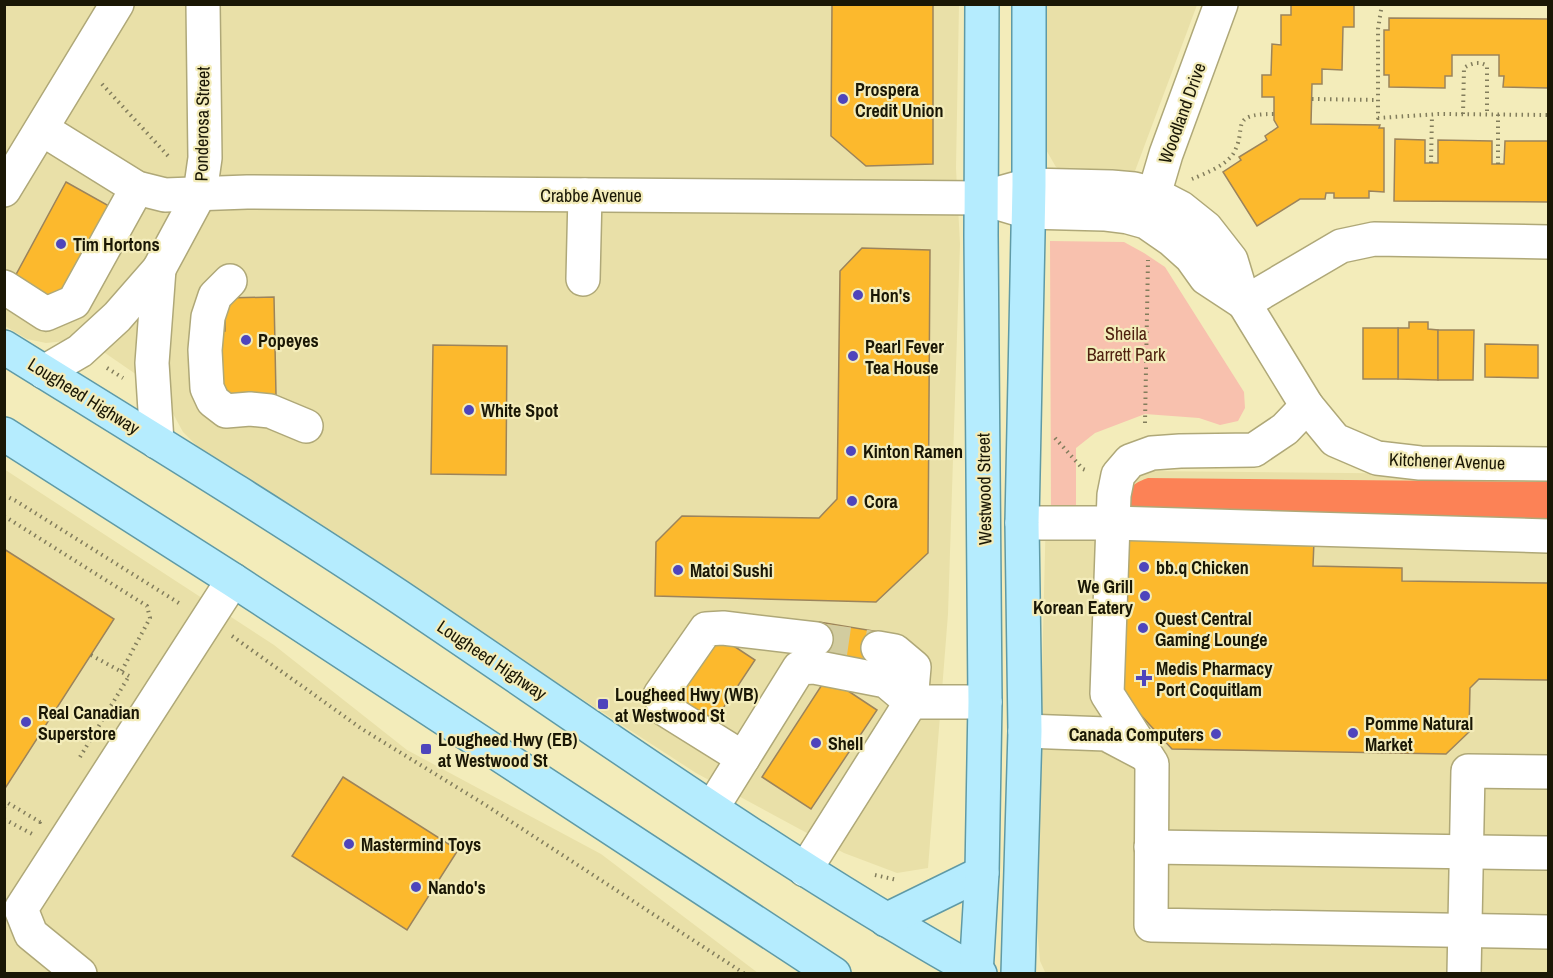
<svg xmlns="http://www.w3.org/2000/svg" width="1553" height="978" viewBox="0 0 1553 978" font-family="'Archivo Narrow',sans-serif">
  <rect width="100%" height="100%" fill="#f3ecba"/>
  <g fill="#e9e0a8">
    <path d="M 5,5 L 959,5 L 956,168 L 960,244 L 948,614 L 928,868 L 897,873 L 844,853 L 696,773 L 221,465 L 199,448 L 183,432 L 170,408 L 166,395 L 79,335 L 66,341 L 46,343 L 27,339 L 5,326 Z"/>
    <path d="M 1043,5 L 1197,5 L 1135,171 L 1125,175 L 1069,175 L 1056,167 L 1045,148 Z"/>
    <path d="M 4,469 L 274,645 L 407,750 L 601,854 L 758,973 L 5,973 Z"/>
    <path d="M 1147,471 L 1548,475 L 1548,973 L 1045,972 L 1040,961 L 1036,915 L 1046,512 L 1115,514 L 1130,476 Z"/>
  </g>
  <path fill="#f8c1ae" d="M 1050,241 L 1124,242 L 1144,253 L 1165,267 L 1244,392 L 1245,408 L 1238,421 L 1220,425 L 1199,418 L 1145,414 L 1095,433 L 1076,448 L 1076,511 L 1051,511 Z"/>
  <path fill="#fc8256" d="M 1148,478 L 1548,482 L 1548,530 L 1127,515 C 1128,492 1125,486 1148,478 Z"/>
  <g fill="#fcb92d" stroke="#9c845b" stroke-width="1.5">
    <path d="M 832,4 L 933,4 L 933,164 L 866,166 L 831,136 Z"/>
    <path d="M 1291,4 L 1354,4 L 1354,27 L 1343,27 L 1342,70 L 1322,69 L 1322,84 L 1312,84 L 1311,124 L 1380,125 L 1379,128 L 1384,128 L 1384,192 L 1369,191 L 1369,198 L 1334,198 L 1334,193 L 1326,193 L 1325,199 L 1300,199 L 1257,226 L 1223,172 L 1241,160 L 1239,157 L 1267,140 L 1265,136 L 1278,127 L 1274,120 L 1274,97 L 1262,97 L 1262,75 L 1271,75 L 1272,44 L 1281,45 L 1281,15 L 1291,15 Z"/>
    <path d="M 1389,18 L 1548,19 L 1548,88 L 1503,87 L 1504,76 L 1499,76 L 1499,55 L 1452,55 L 1452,76 L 1445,76 L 1445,88 L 1389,87 L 1389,75 L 1384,75 L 1384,30 L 1389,30 Z"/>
    <path d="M 1395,139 L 1425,140 L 1425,163 L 1438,163 L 1438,140 L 1492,141 L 1492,164 L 1504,164 L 1505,141 L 1548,141 L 1548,202 L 1394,201 Z"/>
    <path d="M 66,182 L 109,206 L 55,305 L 12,282 Z"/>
    <path d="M 862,248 L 930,250 L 928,553 L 876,602 L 655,596 L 656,542 L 682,516 L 819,518 L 837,499 L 840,271 Z"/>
    <path d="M 274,297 L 276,395 L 222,396 L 217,331 L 225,331 L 225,298 Z"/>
    <path d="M 1409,322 L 1428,322 L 1428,329 L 1438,330 L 1438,380 L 1398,379 L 1398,328 L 1409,328 Z"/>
    <rect x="1363" y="328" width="35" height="51"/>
    <path d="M 1438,330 L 1474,330 L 1473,380 L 1438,380 Z"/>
    <path d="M 1485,344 L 1538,345 L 1538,378 L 1485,377 Z"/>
    <path d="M 433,345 L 507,346 L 506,475 L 431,474 Z"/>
    <path d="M 1115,538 L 1314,541 L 1313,566 L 1402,568 L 1402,581 L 1548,583 L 1548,680 L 1479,679 L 1470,688 L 1469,732 L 1446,754 L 1172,749 L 1113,685 Z"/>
    <path d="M 4,549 L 114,619 L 4,790 Z"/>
    <path d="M 819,622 L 880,632 L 874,671 L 813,661 Z"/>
    <path d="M 714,633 L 755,660 L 710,728 L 670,702 Z"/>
    <path d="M 827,677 L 877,710 L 811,809 L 762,777 Z"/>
    <path d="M 343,777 L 458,850 L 407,930 L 292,856 Z"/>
  </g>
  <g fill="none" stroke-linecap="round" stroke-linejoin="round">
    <path stroke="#d2cc9f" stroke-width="33" stroke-dasharray="33 16" stroke-linecap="butt" d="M 816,639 L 878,648"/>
    <defs>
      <g id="minor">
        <path d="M 42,129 L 137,188 L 165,195 L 247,192 L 982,198 L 1029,185 L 1111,187 L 1134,189 L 1154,194 L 1181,208 L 1206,228 L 1231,260 L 1244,303 L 1307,406 L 1335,440 L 1377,458 L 1420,463 L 1548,464"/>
        <path d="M 4,190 L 117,4"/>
        <path d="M 1001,204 L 1028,212 L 1104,214 L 1128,217 L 1146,222 L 1172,240 L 1191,257 L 1206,278 L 1244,303"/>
        <path d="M 1148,215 L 1166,154 L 1221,4"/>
        <path d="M 583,279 L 585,195"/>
        <path d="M 230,281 L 215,296 L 208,317 L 205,350 L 207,388 L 213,401 L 226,411 L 250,409 L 270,411 L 306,426"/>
        <path d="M 4,287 L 46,314 L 74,302 L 137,188"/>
        <path d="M 1244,303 L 1341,246 L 1374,239 L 1548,242"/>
        <path d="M 44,372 L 80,351 L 117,317 L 159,269 L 200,193 L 205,158 L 203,4"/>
        <path d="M 1307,406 L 1285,429 L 1254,450 L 1180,451 L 1152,453 L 1130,461 L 1118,475 L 1114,495 L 1107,694 L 1152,764 L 1151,925 L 1548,932"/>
        <path d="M 157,442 L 152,363 L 159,269"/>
        <path d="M 1022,523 L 1113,523 L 1548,536"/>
        <path d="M 1025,731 L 1106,734 L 1144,754"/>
        <path d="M 743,758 L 666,710 L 660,695 L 706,629 L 723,628 L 816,639"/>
        <path d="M 712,808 L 799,668 L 814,667 L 886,681 L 911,702 L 985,702"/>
        <path d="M 1151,847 L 1548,853"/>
        <path d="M 805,870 L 911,702 L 914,667 L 895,651 L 878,648"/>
        <path d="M 80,974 L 31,934 L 21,909 L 233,580"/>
        <path d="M 1464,974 L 1468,771 L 1548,772"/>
      </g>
      <g id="major">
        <path d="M 4,347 C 136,429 269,510 398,596 C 590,725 778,861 980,974"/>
        <path d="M 4,434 L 233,580 L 834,974"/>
        <path d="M 886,920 L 982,873"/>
        <path d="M 976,974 L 982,873 L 985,702 L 981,235 L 982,4"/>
        <path d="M 1018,974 L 1025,731 L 1022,523 L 1029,185 L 1029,4"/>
      </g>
    </defs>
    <use href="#minor" stroke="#afa878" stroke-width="36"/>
    <use href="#major" stroke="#5f9aa6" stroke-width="36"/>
    <g stroke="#827d5c" stroke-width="4" stroke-dasharray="1.5 4.5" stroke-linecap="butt">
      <path d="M 1382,4 L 1378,29 L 1378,118 L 1439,114 L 1548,115"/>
      <path d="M 102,84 L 169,157"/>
      <path d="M 1312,99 L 1378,100"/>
      <path d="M 1463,114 L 1464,68 C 1471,63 1480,61 1487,66 L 1487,114"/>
      <path d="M 1431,163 L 1432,115"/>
      <path d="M 1498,164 L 1498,114"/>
      <path d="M 1192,179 C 1204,174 1225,166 1233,154 C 1249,128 1226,114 1274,114"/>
      <path d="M 107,368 L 123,378"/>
      <path d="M 1145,423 L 1148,260"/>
      <path d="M 1055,438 L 1083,469 L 1088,471"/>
      <path d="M 4,495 L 16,501 L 182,605"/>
      <path d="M 4,516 L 147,606 L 150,618 L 121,672"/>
      <path d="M 232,636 L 362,729 L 484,804 L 745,974"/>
      <path d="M 91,655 L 129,676"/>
      <path d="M 80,757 L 129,676"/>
      <path d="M 4,807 L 8,803 L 40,822 L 41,820"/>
      <path d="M 4,819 L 34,835"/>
      <path d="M 875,875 L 897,880"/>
    </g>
    <use href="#minor" stroke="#fff" stroke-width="33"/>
    <use href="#major" stroke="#b5ecfe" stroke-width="33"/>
  </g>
  <g fill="#4e45bc" stroke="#f3ecba" stroke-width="2">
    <circle cx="843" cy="99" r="6"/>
    <circle cx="61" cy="244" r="6"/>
    <circle cx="858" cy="295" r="6"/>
    <circle cx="246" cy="340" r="6"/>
    <circle cx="853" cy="356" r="6"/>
    <circle cx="469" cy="410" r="6"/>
    <circle cx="851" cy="451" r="6"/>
    <circle cx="852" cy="501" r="6"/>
    <circle cx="1144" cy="567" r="6"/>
    <circle cx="678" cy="570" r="6"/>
    <circle cx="1145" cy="596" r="6"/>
    <circle cx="1143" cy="628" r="6"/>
    <path d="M1141 669h6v6h6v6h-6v6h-6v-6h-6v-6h6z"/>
    <rect x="597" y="698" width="12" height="12" rx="3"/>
    <circle cx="26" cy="722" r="6"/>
    <circle cx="1353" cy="733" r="6"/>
    <circle cx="1216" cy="734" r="6"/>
    <circle cx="816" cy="743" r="6"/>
    <rect x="420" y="743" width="12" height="12" rx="3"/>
    <circle cx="349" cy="844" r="6"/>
    <circle cx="416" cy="887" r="6"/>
  </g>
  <g text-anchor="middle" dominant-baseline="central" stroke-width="4.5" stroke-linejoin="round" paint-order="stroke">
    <g font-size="18" font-weight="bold" fill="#1a1705" stroke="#f3ecba" text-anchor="start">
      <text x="855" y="89">Prospera<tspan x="855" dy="21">Credit Union</tspan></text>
      <text x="73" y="244">Tim Hortons</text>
      <text x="870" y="295">Hon's</text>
      <text x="258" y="340">Popeyes</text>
      <text x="865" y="346">Pearl Fever<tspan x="865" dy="21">Tea House</tspan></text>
      <text x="481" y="410">White Spot</text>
      <text x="863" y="451">Kinton Ramen</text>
      <text x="864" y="501">Cora</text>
      <text x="1156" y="567">bb.q Chicken</text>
      <text x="690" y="570">Matoi Sushi</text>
      <text x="1133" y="586" text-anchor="end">We Grill<tspan x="1133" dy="21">Korean Eatery</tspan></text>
      <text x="1155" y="618">Quest Central<tspan x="1155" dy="21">Gaming Lounge</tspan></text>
      <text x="1156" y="668">Medis Pharmacy<tspan x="1156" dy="21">Port Coquitlam</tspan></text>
      <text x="615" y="694">Lougheed Hwy (WB)<tspan x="615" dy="21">at Westwood St</tspan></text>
      <text x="38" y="712">Real Canadian<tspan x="38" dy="21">Superstore</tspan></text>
      <text x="1365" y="723">Pomme Natural<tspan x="1365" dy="21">Market</tspan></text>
      <text x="1204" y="734" text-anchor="end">Canada Computers</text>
      <text x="438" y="739">Lougheed Hwy (EB)<tspan x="438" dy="21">at Westwood St</tspan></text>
      <text x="828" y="743">Shell</text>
      <text x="361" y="844">Mastermind Toys</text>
      <text x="428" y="887">Nando's</text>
    </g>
    <g font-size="18" fill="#1a1705" stroke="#f3ecba">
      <text transform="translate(1182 113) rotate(-70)">Woodland Drive</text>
      <text transform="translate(202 124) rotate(-89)">Ponderosa Street</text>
      <text x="591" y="195">Crabbe Avenue</text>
      <text transform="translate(84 396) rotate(32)">Lougheed Highway</text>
      <text transform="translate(1447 461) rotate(2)">Kitchener Avenue</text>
      <text transform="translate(984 489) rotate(-91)">Westwood Street</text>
      <text transform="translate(492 660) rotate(34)">Lougheed Highway</text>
    </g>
    <g font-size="18" fill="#4f200f" stroke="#f3ecba">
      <text x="1126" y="333">Sheila<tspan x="1126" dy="21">Barrett Park</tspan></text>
    </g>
  </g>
  <rect width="1553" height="978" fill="none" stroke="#1a1705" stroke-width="12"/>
</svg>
